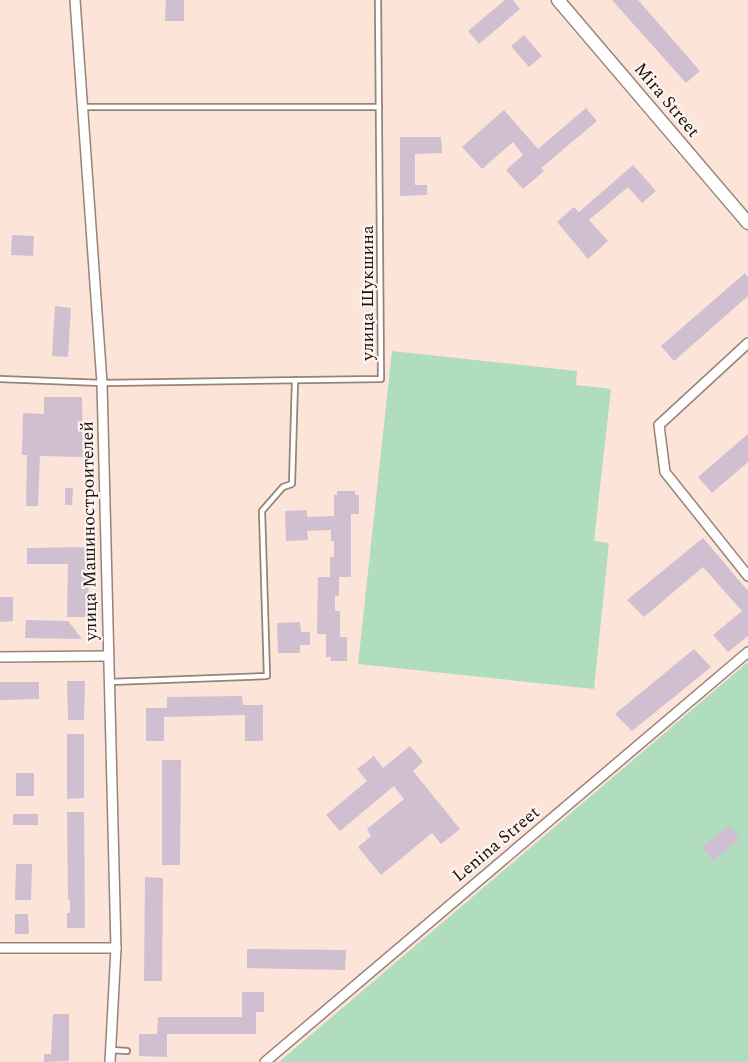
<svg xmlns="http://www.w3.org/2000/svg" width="748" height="1062" viewBox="0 0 748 1062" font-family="Spectral,serif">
  <rect width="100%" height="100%" fill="#fce4d9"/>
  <g fill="#b0ddbe">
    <path d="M 392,351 L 577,371 L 576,385 L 611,389 L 594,541 L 609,543 L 594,689 L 358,664 Z"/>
    <path d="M 748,662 L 748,1062 L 279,1062 Z"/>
  </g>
  <g fill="#d0bfd1">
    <path d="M 166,0 L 184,0 L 184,21 L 165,21 Z"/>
    <path d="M 505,0 L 513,0 L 520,9 L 479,44 L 468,31 Z"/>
    <path d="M 612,0 L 638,0 L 700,71 L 686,83 Z"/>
    <path d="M 524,35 L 542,56 L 529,67 L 511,46 Z"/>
    <path d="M 586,108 L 597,121 L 541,168 L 544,171 L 523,189 L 506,170 L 523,155 L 513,142 L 482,169 L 462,147 L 504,110 L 538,149 Z"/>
    <path d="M 400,137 L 441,137 L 442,153 L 415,154 L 415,185 L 427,185 L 427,195 L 400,196 Z"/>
    <path d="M 633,165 L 656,191 L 642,203 L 628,187 L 589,220 L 608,241 L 588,259 L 557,222 L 574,207 L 579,212 Z"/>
    <path d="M 12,235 L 34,236 L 33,256 L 11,255 Z"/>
    <path d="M 745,273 L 748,277 L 748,296 L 674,361 L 661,346 Z"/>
    <path d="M 55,306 L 71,308 L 68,357 L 52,356 Z"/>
    <path d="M 44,397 L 82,397 L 83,457 L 40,456 L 38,506 L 26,506 L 27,455 L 22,455 L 23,413 L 44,414 Z"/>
    <path d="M 748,434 L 748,462 L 712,493 L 698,477 Z"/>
    <path d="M 65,488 L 73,488 L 72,505 L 65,505 Z"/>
    <path d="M 337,491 L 355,491 L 355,495 L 359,495 L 359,514 L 351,514 L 351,577 L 339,577 L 339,596 L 335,596 L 335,611 L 340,611 L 340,637 L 347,637 L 347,661 L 331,661 L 331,657 L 326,657 L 326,634 L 317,634 L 318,577 L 330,577 L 330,557 L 334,557 L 334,541 L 331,541 L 331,530 L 307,531 L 308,540 L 286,541 L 285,511 L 307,510 L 307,517 L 334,516 L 334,495 L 337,495 Z"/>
    <path d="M 703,538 L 748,591 L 748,636 L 728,652 L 713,635 L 742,611 L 703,567 L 644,617 L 627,600 Z"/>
    <path d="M 85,547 L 85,563 L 89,562 L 88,617 L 67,617 L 68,564 L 27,564 L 27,548 Z"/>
    <path d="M 0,597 L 13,597 L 13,621 L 0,622 Z"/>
    <path d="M 26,620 L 68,621 L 82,639 L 25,638 Z"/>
    <path d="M 300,622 L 301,632 L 310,632 L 310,645 L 300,645 L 300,653 L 278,653 L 277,623 Z"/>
    <path d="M 694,649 L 711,667 L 632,731 L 615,714 Z"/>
    <path d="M 67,681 L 85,681 L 84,720 L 68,720 Z"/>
    <path d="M 0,682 L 39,682 L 39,699 L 0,700 Z"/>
    <path d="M 242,696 L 243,705 L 263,705 L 263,741 L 245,741 L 245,715 L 164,717 L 164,741 L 146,741 L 146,708 L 167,708 L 167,697 Z"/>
    <path d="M 67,734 L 84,734 L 84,798 L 67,799 Z"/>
    <path d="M 410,746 L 423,762 L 413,771 L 460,829 L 441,844 L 432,833 L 381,875 L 358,847 L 371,836 L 367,829 L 404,799 L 394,786 L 340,831 L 326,815 L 367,781 L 357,769 L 374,756 L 383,768 Z"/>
    <path d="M 162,760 L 181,760 L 180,865 L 162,865 Z"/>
    <rect x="16" y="773" width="18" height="23"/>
    <path d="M 67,812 L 84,812 L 85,928 L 67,928 L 67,913 L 70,913 L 70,900 L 68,900 Z"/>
    <rect x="13" y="814" width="25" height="11"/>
    <path d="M 729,825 L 740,838 L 713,861 L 702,847 Z"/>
    <path d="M 16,864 L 32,864 L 31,900 L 15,900 Z"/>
    <path d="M 145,877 L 163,878 L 162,981 L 144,981 Z"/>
    <path d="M 15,914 L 28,914 L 29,934 L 15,934 Z"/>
    <path d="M 247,949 L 346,950 L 345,970 L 247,968 Z"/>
    <path d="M 242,992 L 264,992 L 264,1012 L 256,1012 L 256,1034 L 167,1034 L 167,1057 L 139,1056 L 139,1034 L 157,1034 L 158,1017 L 242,1017 Z"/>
    <path d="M 53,1014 L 69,1014 L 69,1061 L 44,1062 L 44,1054 L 51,1054 Z"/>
  </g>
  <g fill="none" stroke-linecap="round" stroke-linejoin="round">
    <defs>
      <g id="service">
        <path d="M 82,107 L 379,107"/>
        <path d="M 0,379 L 102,383 L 381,379 L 378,0"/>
        <path d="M 109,682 L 267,676 L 262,511 L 283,487 L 292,484 L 295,380"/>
        <path d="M 111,1050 L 127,1051"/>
      </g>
      <g id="minor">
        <path d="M 75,0 L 102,383 L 116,948 L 110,1062"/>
        <path d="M 748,343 L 659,425 L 665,472 L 748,576"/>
        <path d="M 0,657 L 108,656"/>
        <path d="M 0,948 L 116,948"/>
        <path d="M 265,1062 L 748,652"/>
      </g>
      <path id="tertiary" d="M 558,0 L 748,223"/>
    </defs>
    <use href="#service" stroke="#988379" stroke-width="8"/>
    <use href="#minor" stroke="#988379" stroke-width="12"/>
    <use href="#tertiary" stroke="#988379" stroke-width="15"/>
    <use href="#service" stroke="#fff" stroke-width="4.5"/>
    <use href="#minor" stroke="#fff" stroke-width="9"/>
    <use href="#tertiary" stroke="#fff" stroke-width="12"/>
  </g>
  <g text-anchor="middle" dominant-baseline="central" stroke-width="4.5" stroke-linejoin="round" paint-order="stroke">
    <g font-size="18" fill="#1a120e" stroke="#fef5f0">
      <text transform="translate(667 100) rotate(50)">Mira Street</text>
      <text transform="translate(367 293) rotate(-90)">улица Шукшина</text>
      <text transform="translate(89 531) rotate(-91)">улица Машиностроителей</text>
      <text transform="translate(496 844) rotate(-40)">Lenina Street</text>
    </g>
  </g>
</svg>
